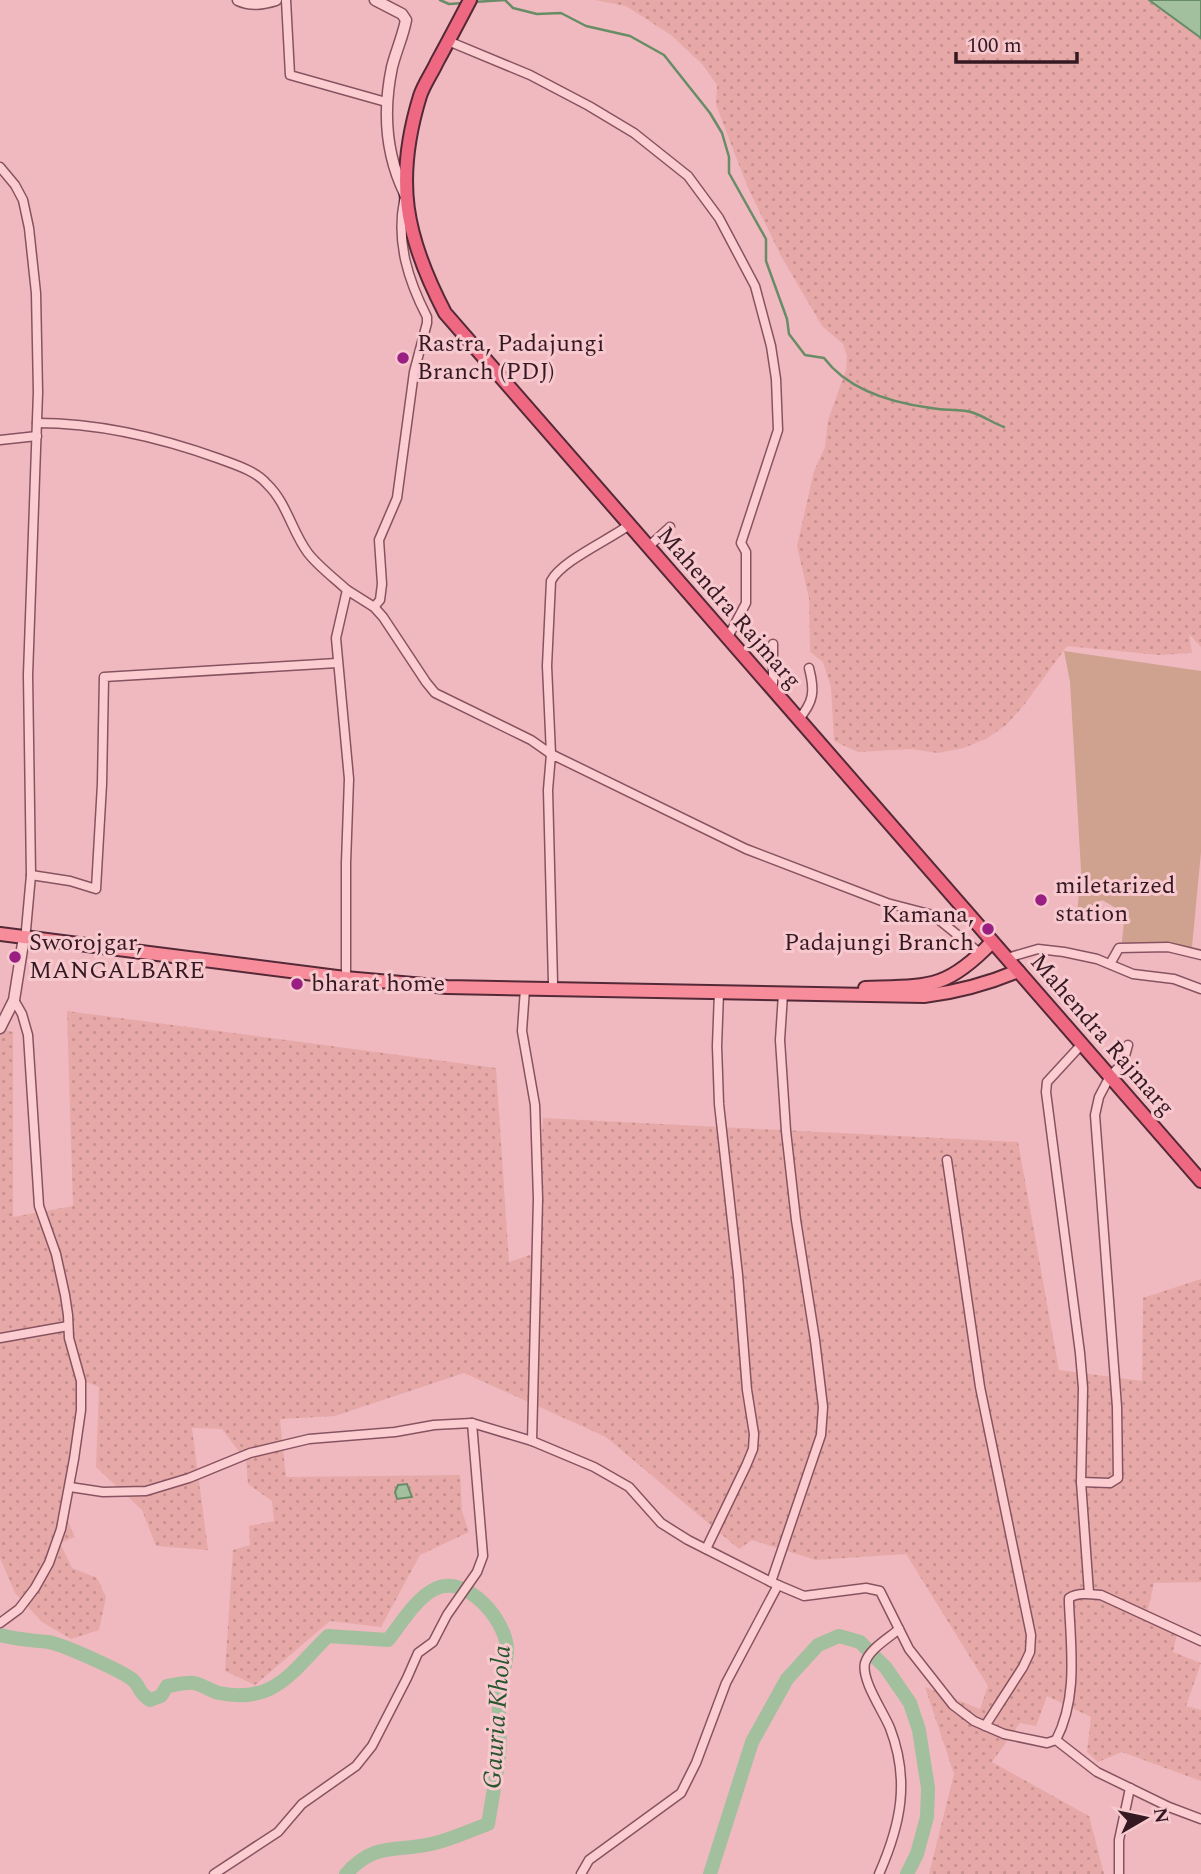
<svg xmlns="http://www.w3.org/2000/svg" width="1201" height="1874" viewBox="0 0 1201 1874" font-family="Spectral,serif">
  <defs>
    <pattern id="farmland-dots" width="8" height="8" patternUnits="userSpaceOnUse" patternTransform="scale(1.75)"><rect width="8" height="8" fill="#e6a9a7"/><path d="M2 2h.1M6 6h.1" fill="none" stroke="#c6918f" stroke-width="1.8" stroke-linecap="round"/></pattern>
  </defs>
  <rect width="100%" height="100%" fill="#f0b9bf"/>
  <g fill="url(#farmland-dots)">
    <path d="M 595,0 L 1149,0 L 1201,38 L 1201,647 L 1189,634 L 1192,653 L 1159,655 L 1067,646 L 1024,705 L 1006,725 L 986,739 L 963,748 L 938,753 L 911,749 L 858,752 L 834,741 L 831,687 L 823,662 L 810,652 L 809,598 L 797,546 L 814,471 L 825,447 L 828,420 L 846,370 L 847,356 L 843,344 L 822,326 L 781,256 L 748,188 L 716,105 L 717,85 L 702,64 L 671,35 L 626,6 Z"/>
    <path d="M 67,1011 L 496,1068 L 509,1262 L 536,1253 L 543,1118 L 1018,1142 L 1059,1370 L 1142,1381 L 1143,1298 L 1201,1279 L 1201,1582 L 1154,1583 L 1146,1619 L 1177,1634 L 1173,1652 L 1201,1663 L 1186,1706 L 1201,1710 L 1201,1781 L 1122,1752 L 1098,1762 L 1087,1752 L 1091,1717 L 1047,1696 L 1036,1726 L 1020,1723 L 992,1762 L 1089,1816 L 1104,1874 L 929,1874 L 954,1774 L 925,1687 L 980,1709 L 988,1686 L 906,1554 L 816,1560 L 752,1540 L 739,1549 L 606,1437 L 464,1373 L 335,1416 L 280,1419 L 286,1477 L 460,1475 L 462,1511 L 469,1532 L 420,1555 L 381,1627 L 330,1621 L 255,1685 L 225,1671 L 233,1550 L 250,1545 L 249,1526 L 274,1521 L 272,1501 L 248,1484 L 246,1461 L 222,1429 L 192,1428 L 208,1550 L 156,1546 L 142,1510 L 96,1467 L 99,1387 L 86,1382 L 68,1521 L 75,1537 L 60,1543 L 72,1568 L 97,1578 L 106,1597 L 99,1630 L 71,1639 L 42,1622 L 15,1593 L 0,1558 L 0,1029 L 13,1032 L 13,1217 L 73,1206 Z"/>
  </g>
  <path fill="#cea28e" d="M 1064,651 L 1201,671 L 1201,852 L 1192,947 L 1121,950 L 1125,913 L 1102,900 L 1077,915 L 1081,870 L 1070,682 Z"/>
  <g fill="#a2c09e" stroke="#688d66" stroke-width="2">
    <path d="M 1149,0 L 1201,0 L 1201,38 Z"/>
    <path d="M 407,1484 L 412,1497 L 397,1499 L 395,1492 L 398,1485 Z"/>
  </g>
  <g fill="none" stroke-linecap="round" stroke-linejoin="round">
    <g stroke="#688d66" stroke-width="2.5">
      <path d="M 440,0 L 449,4 L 464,3"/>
      <path d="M 474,2 L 505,0 L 513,8 L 537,14 L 561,13 L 586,26 L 630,36 L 664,55 L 710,113 L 722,133 L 729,157 L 729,173 L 766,239 L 766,261 L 787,319 L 789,334 L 805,355 L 824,358 C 848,390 893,403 931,408 C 944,411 962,408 974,413 C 985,417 993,423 1004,427"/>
    </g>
    <g stroke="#a2c09e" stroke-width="14">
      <path d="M 0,1635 C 17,1640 32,1640 48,1642 C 62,1644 122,1671 133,1680 C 141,1687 137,1692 150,1700 L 161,1696 L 167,1686 C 175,1685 186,1682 194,1683 C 203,1685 211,1691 219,1693 C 275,1705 293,1670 328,1636 L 388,1640 C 401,1624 416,1598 435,1589 C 466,1573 506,1620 507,1649 C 507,1664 500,1681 499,1696 C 498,1716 501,1736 499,1755 C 496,1778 492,1801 488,1824 C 469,1831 450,1840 431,1844 C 395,1852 374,1842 346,1874"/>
      <path d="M 710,1874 L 752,1742 L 787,1679 L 818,1645 L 839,1636 L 860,1642 L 886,1668 L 910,1703 L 919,1730 L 928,1788 L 927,1817 L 917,1854 L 907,1874"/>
    </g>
    <defs>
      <g id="minor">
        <path d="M 286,0 L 290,75 L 386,102"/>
        <path d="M 448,41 L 530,75 L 589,106 L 634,133 L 688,176 L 719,218 L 755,286 L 771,346 L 776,379 L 778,430 L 741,543 L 746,552 L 746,603 L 728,637"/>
        <path d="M 0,167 L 15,185 L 23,200 L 29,228 L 36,293 L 38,392 L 28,675 L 31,875 L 26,930"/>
        <path d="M 37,423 C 99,423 162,438 220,459 C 236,465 256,471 267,484 C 287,503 292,532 308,553 C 318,566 334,578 347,590"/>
        <path d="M 0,440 L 37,436"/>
        <path d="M 648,547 L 670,527"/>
        <path d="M 374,607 L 380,600 L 382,584 L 379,540 L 397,498 L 414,372 L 427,323 L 427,317 C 408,280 396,242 404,201"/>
        <path d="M 773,644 L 773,690"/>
        <path d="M 798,720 C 814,702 815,691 809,668"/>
        <path d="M 31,875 L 70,881 L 96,889 L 102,784 L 104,677 L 337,663"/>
        <path d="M 1007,958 L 1038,949 L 1064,952 L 1097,959 L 1133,974 L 1174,979 L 1201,989"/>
        <path d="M 1110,964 L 1119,948 L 1168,947 L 1201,955"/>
        <path d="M 346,972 L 346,863 L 349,779 L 336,638 L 347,590 L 374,607 L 383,617 L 426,682 L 435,693 L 531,740 L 551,754 L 547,666 L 551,581 C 561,561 609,540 629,525"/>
        <path d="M 553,983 L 548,790 L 551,754 L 746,849 L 887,903 L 933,915 L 981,954"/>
        <path d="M 525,989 L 522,1031 L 535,1105 L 538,1199 L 532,1441"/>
        <path d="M 1082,1044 L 1047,1082 L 1046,1092 L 1080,1353 L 1083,1388 L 1081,1482 L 1089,1593"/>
        <path d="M 947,1160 L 980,1387 L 1031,1635 L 1030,1652 L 1023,1667 L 985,1726"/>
        <path d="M 0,1338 L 68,1326"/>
        <path d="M 1081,1482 L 1110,1483 L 1118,1478 L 1117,1407 L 1095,1115 L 1099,1097 L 1110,1076 L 1123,1063 L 1128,1045"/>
        <path d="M 70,1487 L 103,1492 L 146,1491 L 189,1478 L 250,1453 L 309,1439 L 395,1432 L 434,1425 L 472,1423 L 532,1441 L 594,1467 L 629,1487 L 661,1523 L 688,1540 L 771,1582 L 804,1596 L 866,1588 L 880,1591 L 909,1649 L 953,1705 L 974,1721 L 1004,1734 L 1047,1743 L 1056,1740 L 1097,1772 L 1169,1807 L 1201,1819"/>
        <path d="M 706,1549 L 746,1466 L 753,1449 L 754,1434 L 747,1390 L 738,1275 L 719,1104 L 717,1046 L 719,992"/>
        <path d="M 771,1582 L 821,1435 L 823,1407 L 815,1340 L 796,1220 L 786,1131 L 780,1040 L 783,994"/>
        <path d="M 0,1623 L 19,1609 L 35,1588 L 49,1563 L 61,1529 L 74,1459 L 81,1410 L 81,1381 L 69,1338 L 68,1315 L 65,1295 L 56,1254 L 39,1206 L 28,1035 L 22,1014 L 14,1000"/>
        <path d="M 1056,1740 C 1078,1698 1071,1649 1069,1603 L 1069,1598 C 1078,1592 1090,1594 1101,1595 L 1201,1641"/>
        <path d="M 214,1874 L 278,1832 L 302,1804 L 356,1766 L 372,1746 L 407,1678 L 418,1653 L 433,1642 L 447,1615 L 477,1572 L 483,1556 L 472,1423"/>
        <path d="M 581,1874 L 589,1860 L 681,1793 L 696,1763 L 726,1683 L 778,1585"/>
        <path d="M 879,1874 C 901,1824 910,1780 890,1728 C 883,1711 861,1680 865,1663 C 869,1649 889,1638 899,1629"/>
        <path d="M 1119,1874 L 1119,1840 L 1130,1788"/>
      </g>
      <g id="tertiary">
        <path d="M 238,0 C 251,6 263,4 276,0"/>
        <path d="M 375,0 L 402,14 L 406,20 C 403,36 396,51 392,67 C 383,110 385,153 405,194"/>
        <path d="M 0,1028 L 14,1000 L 24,937"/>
      </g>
      <g id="primary">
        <path d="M 0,934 L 345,978 L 447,987 L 924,996 C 958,992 987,984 1018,971"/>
        <path d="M 865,988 C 928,986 946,990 992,942"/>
      </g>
      <path id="trunk" d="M 470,0 C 459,21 448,42 437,62 C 432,73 424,84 420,96 C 394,181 405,236 445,313 L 1201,1181"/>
    </defs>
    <use href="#minor" stroke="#875361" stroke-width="11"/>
    <use href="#tertiary" stroke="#875361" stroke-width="13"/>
    <use href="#primary" stroke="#542937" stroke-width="16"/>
    <use href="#trunk" stroke="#542937" stroke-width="16"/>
    <use href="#minor" stroke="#fbcdd1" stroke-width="8"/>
    <use href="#tertiary" stroke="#fbcdd1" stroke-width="10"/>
    <use href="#primary" stroke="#f78d9a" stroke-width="12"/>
    <use href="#trunk" stroke="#ef6882" stroke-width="12"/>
  </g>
  <g fill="#992082" stroke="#f7c9ce" stroke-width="2.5">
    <circle cx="403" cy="358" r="7"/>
    <circle cx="1041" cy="900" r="7"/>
    <circle cx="988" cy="929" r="7"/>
    <circle cx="15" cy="957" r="7"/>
    <circle cx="297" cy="984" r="7"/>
  </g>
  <g text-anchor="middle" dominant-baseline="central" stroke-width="6" stroke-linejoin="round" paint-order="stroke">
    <g font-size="24" fill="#351922" stroke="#f7c9ce" text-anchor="start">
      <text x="417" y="344">Rastra, Padajungi<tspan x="417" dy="28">Branch (PDJ)</tspan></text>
      <text x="1055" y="886">miletarized<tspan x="1055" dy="28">station</tspan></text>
      <text x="974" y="915" text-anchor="end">Kamana,<tspan x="974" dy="28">Padajungi Branch</tspan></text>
      <text x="29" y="943">Sworojgar,<tspan x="29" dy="28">MANGALBARE</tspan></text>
      <text x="311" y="984">bharat home</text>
    </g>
    <g font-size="24" fill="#351922" stroke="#f7c9ce">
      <text transform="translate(729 608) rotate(49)">Mahendra Rajmarg</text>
      <text transform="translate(1102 1035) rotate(49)">Mahendra Rajmarg</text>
    </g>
    <g font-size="26" font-style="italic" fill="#28562e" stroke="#f7c9ce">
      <text transform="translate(497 1717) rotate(-86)">Gauria Khola</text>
    </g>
  </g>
  <g transform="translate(1145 1818) rotate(81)" stroke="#f7c9ce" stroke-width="5" paint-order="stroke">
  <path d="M0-5L12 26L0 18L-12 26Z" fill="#351922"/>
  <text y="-10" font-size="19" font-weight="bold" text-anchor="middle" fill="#351922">N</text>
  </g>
  <path d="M956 52v10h121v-10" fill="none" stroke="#351922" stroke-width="3.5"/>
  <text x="967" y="52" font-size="21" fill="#351922" stroke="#f7c9ce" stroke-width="5" paint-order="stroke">100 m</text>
</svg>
